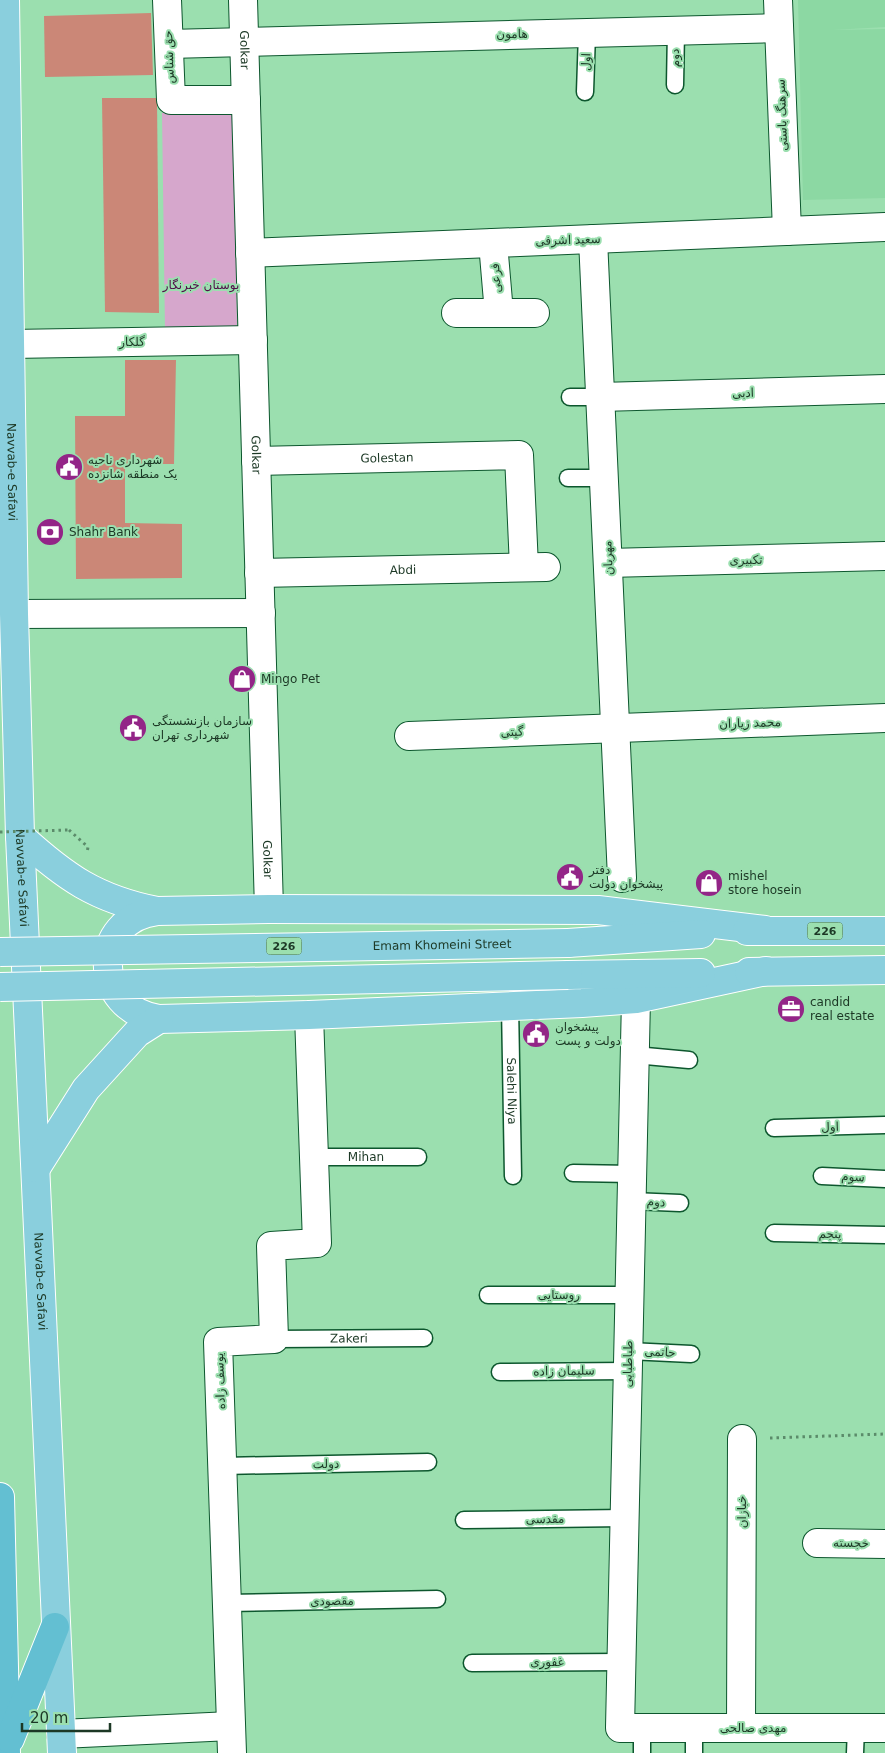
<svg xmlns="http://www.w3.org/2000/svg" width="885" height="1753" viewBox="0 0 885 1753" font-family="'DejaVu Sans',Cairo,sans-serif">
  <rect width="100%" height="100%" fill="#9bdfaf"/>
  <path fill="#8cd8a3" d="M 798,0 L 885,0 L 885,27 L 832,30 L 885,29 L 885,198 L 803,200 Z"/>
  <path fill="#d6a7cc" d="M 234,109 L 237,328 L 165,329 L 162,113 L 173,110 Z"/>
  <g fill="#cb8777">
    <path d="M 151,13 L 153,75 L 45,77 L 44,16 Z"/>
    <path d="M 102,98 L 157,98 L 159,313 L 105,312 Z"/>
    <path d="M 125,360 L 176,360 L 174,464 L 125,464 L 125,523 L 182,524 L 182,578 L 76,579 L 75,416 L 125,416 Z"/>
  </g>
  <g fill="none" stroke-linecap="round" stroke-linejoin="round">
    <defs>
      <g id="service">
        <path d="M 675,85 L 676,30"/>
        <path d="M 585,92 L 587,33"/>
        <path d="M 570,397 L 600,397"/>
        <path d="M 568,478 L 604,478"/>
        <path id="s1" d="M 510,1005 L 513,1176"/>
        <path d="M 635,1055 L 689,1060"/>
        <path d="M 774,1128 L 885,1125"/>
        <path id="s2" d="M 314,1157 L 418,1157"/>
        <path d="M 573,1173 L 633,1174"/>
        <path d="M 822,1176 L 885,1179"/>
        <path d="M 632,1201 L 680,1203"/>
        <path d="M 774,1233 L 885,1235"/>
        <path d="M 488,1295 L 630,1295"/>
        <path id="s3" d="M 274,1339 L 424,1338"/>
        <path d="M 629,1351 L 691,1354"/>
        <path d="M 500,1372 L 628,1371"/>
        <path d="M 223,1466 L 428,1462"/>
        <path d="M 464,1520 L 625,1518"/>
        <path d="M 227,1603 L 437,1599"/>
        <path d="M 472,1663 L 622,1662"/>
        <path d="M 642,1753 L 642,1728"/>
        <path d="M 694,1753 L 694,1728"/>
        <path d="M 855,1753 L 856,1728"/>
      </g>
      <g id="minor">
        <path d="M 167,0 L 171,100 L 246,100"/>
        <path id="s4" d="M 243,0 L 269,909"/>
        <path d="M 778,0 L 787,231"/>
        <path d="M 169,44 L 779,28"/>
        <path d="M 593,239 L 622,878"/>
        <path d="M 250,253 L 885,227"/>
        <path d="M 456,313 L 499,313 L 493,243"/>
        <path d="M 499,313 L 535,313"/>
        <path d="M 11,344 L 253,340"/>
        <path d="M 600,397 L 885,389"/>
        <path id="s5" d="M 256,461 L 519,455 L 524,567"/>
        <path d="M 608,563 L 885,556"/>
        <path id="s6" d="M 259,573 L 546,567"/>
        <path d="M 14,614 L 261,613"/>
        <path d="M 409,736 L 885,718"/>
        <path d="M 636,999 L 620,1728 L 885,1728"/>
        <path d="M 817,1543 L 885,1544"/>
        <path d="M 741,1728 L 742,1439"/>
        <path d="M 61,1734 L 231,1726"/>
        <path d="M 232,1753 L 218,1342 L 274,1339 L 271,1246 L 317,1243 L 309,1015"/>
      </g>
      <g id="primary">
        <path id="s7" d="M 5,0 L 14,614 L 20,836 L 62,1753"/>
        <path d="M 20,836 C 65,877 96,899 157,911"/>
        <path d="M 765,930 L 598,910 L 269,909 L 157,911 C 90,919 92,1009 159,1019 L 309,1015 L 582,1003 L 636,999 L 766,971"/>
        <path d="M 747,931 L 885,931"/>
        <path d="M 568,943 L 701,934"/>
        <path d="M 749,972 L 885,970"/>
        <path d="M 568,975 L 701,973"/>
        <path d="M 36,1168 L 86,1089 L 137,1033 L 159,1019"/>
      </g>
      <g id="trunk">
        <path d="M 0,1497 L 6,1753"/>
        <path d="M 10,1739 L 55,1627"/>
      </g>
    </defs>
    <use href="#service" stroke="#0d572e" stroke-width="19"/>
    <use href="#minor" stroke="#0d572e" stroke-width="30"/>
    <use href="#primary" stroke="#fff" stroke-width="30"/>
    <use href="#trunk" stroke="#fff" stroke-width="30"/>
    <g stroke="#5b8b6a" stroke-width="3" stroke-dasharray="2.5 4" stroke-linecap="butt">
      <path d="M 69,830 L 88,847 L 87,853"/>
      <path d="M 770,1438 L 885,1434"/>
    </g>
    <use href="#service" stroke="#fff" stroke-width="16"/>
    <use href="#minor" stroke="#fff" stroke-width="28"/>
    <use href="#primary" stroke="#8acfdd" stroke-width="28"/>
    <use href="#trunk" stroke="#63bfd2" stroke-width="28"/>
    <defs>
      <g id="primary-bridge">
        <path id="s8" d="M 0,952 L 568,943"/>
        <path d="M 0,987 L 568,975"/>
      </g>
    </defs>
    <use href="#primary-bridge" stroke="#fff" stroke-width="30" stroke-linecap="butt"/>
    <path stroke="#5b8b6a" stroke-width="3" stroke-dasharray="2.5 4" stroke-linecap="butt" d="M 0,832 L 69,830"/>
    <use href="#primary-bridge" stroke="#8acfdd" stroke-width="28"/>
  </g>
  <defs>
    <symbol id="civic-disc" viewBox="-11 -11 22 22"><circle r="9.5" fill="#932587" stroke="#9bdfaf"/><path d="M-.6-6.5H3V-4.5H.6V-3L4-1V1h2V6H-6V1h2V-1L-.6-3ZM-1.2 2.5V6h2.4V2.5Z" fill="#fff"/></symbol>
    <symbol id="bank-disc" viewBox="-11 -11 22 22"><circle r="9.5" fill="#932587" stroke="#9bdfaf"/><path d="M-6-4H6V4H-6ZM0-2.3a2.3 2.3 0 1 0 0 4.6a2.3 2.3 0 1 0 0-4.6Z" fill="#fff"/></symbol>
    <symbol id="shop-disc" viewBox="-11 -11 22 22"><circle r="9.5" fill="#932587" stroke="#9bdfaf"/><path d="M-5-2.5h2.3a2.7 3.5 0 0 1 5.4 0H5L5.5 6h-11ZM-1.5-2.5h3a1.5 2.3 0 0 0-3 0Z" fill="#fff"/></symbol>
    <symbol id="office-disc" viewBox="-11 -11 22 22"><circle r="9.5" fill="#932587" stroke="#9bdfaf"/><path d="M-6-3h4V-5.5h4V-3h4V5H-6ZM-1-4.5V-3h2v-1.5ZM-6 0V1H6V0Z" fill="#fff"/></symbol>
  </defs>
  <g fill-rule="evenodd">
    <use href="#civic-disc" x="53" y="451" width="32" height="32"/>
    <use href="#bank-disc" x="34" y="516" width="32" height="32"/>
    <use href="#shop-disc" x="226" y="663" width="32" height="32"/>
    <use href="#civic-disc" x="117" y="712" width="32" height="32"/>
    <use href="#civic-disc" x="554" y="861" width="32" height="32"/>
    <use href="#shop-disc" x="693" y="867" width="32" height="32"/>
    <use href="#office-disc" x="775" y="993" width="32" height="32"/>
    <use href="#civic-disc" x="520" y="1018" width="32" height="32"/>
  </g>
  <g text-anchor="middle" dominant-baseline="central" stroke-width="4" stroke-linejoin="round" paint-order="stroke">
    <g fill="#9bdfaf" stroke="#426a4e" stroke-width="1">
      <rect x="807.5" y="922.5" width="35" height="17" rx="4"/>
      <rect x="266.5" y="937.5" width="35" height="17" rx="4"/>
    </g>
    <g font-size="11" font-weight="bold" fill="#1c3825">
      <text x="825" y="931">226</text>
      <text x="284" y="946">226</text>
    </g>
    <g font-size="12" fill="#1c3825" stroke="#9bdfaf">
      <text transform="translate(512 34) rotate(-1)">هامون</text>
      <text stroke="none"><textPath href="#s4" startOffset="50">Golkar</textPath></text>
      <text transform="translate(169 57) rotate(-92)">حق شناس</text>
      <text transform="translate(675 58) rotate(-90)">دوم</text>
      <text transform="translate(586 62) rotate(-88)">اول</text>
      <text transform="translate(782 115) rotate(-92)">سرهنگ باستی</text>
      <text transform="translate(568 240) rotate(-2)">سعید اشرفی</text>
      <text transform="translate(496 278) rotate(-94)">فرعی</text>
      <text transform="translate(132 342) rotate(-1)">گلکار</text>
      <text transform="translate(743 393) rotate(-2)">ادبی</text>
      <text stroke="none"><textPath href="#s4" startOffset="455">Golkar</textPath></text>
      <text stroke="none"><textPath href="#s5" startOffset="131">Golestan</textPath></text>
      <text stroke="none"><textPath href="#s7" startOffset="472">Navvab-e Safavi</textPath></text>
      <text transform="translate(608 558) rotate(-93)">مهربان</text>
      <text transform="translate(746 560) rotate(-1)">تکبیری</text>
      <text stroke="none"><textPath href="#s6" startOffset="144">Abdi</textPath></text>
      <text transform="translate(750 723) rotate(-2)">محمد زیاران</text>
      <text transform="translate(512 732) rotate(-2)">گیتی</text>
      <text stroke="none"><textPath href="#s4" startOffset="860">Golkar</textPath></text>
      <text stroke="none"><textPath href="#s7" startOffset="878">Navvab-e Safavi</textPath></text>
      <text stroke="none"><textPath href="#s8" startOffset="442">Emam Khomeini Street</textPath></text>
      <text stroke="none"><textPath href="#s1" startOffset="86">Salehi Niya</textPath></text>
      <text transform="translate(830 1127) rotate(-2)">اول</text>
      <text stroke="none"><textPath href="#s2" startOffset="52">Mihan</textPath></text>
      <text transform="translate(853 1177) rotate(3)">سوم</text>
      <text transform="translate(656 1202) rotate(3)">دوم</text>
      <text transform="translate(830 1234) rotate(1)">پنجم</text>
      <text stroke="none"><textPath href="#s7" startOffset="1282">Navvab-e Safavi</textPath></text>
      <text x="559" y="1295">روستایی</text>
      <text stroke="none"><textPath href="#s3" startOffset="75">Zakeri</textPath></text>
      <text transform="translate(660 1352) rotate(3)">حاتمی</text>
      <text transform="translate(628 1364) rotate(-89)">طباطبایی</text>
      <text transform="translate(564 1371) rotate(-1)">سلیمان زاده</text>
      <text transform="translate(220 1381) rotate(-92)">یوسف زاده</text>
      <text transform="translate(326 1464) rotate(-1)">دولت</text>
      <text transform="translate(742 1512) rotate(-90)">خبازان</text>
      <text transform="translate(545 1519) rotate(-1)">مقدسی</text>
      <text transform="translate(851 1543) rotate(1)">خجسته</text>
      <text transform="translate(332 1601) rotate(-1)">مقصودی</text>
      <text x="547" y="1662">غفوری</text>
      <text x="753" y="1728">مهدی صالحی</text>
    </g>
    <g font-size="12" fill="#500f49" stroke="#9bdfaf">
      <text x="201" y="285">بوستان خبرنگار</text>
    </g>
    <g font-size="12" fill="#1c3825" stroke="#9bdfaf" text-anchor="start">
      <text x="88" y="460">شهرداری ناحیه<tspan x="88" dy="14">یک منطقه شانزده</tspan></text>
      <text x="69" y="532">Shahr Bank</text>
      <text x="261" y="679">Mingo Pet</text>
      <text x="152" y="721">سازمان بازنشستگی<tspan x="152" dy="14">شهرداری تهران</tspan></text>
      <text x="589" y="870">دفتر<tspan x="589" dy="14">پیشخوان دولت</tspan></text>
      <text x="728" y="876">mishel<tspan x="728" dy="14">store hosein</tspan></text>
      <text x="810" y="1002">candid<tspan x="810" dy="14">real estate</tspan></text>
      <text x="555" y="1027">پیشخوان<tspan x="555" dy="14">دولت و پست</tspan></text>
    </g>
  </g>
  <path d="M22 1723v8h88v-8" fill="none" stroke="#1c3825" stroke-width="2.5"/>
  <text x="30" y="1723" font-size="15" fill="#1c3825" stroke="#9bdfaf" stroke-width="4" paint-order="stroke">20 m</text>
</svg>
